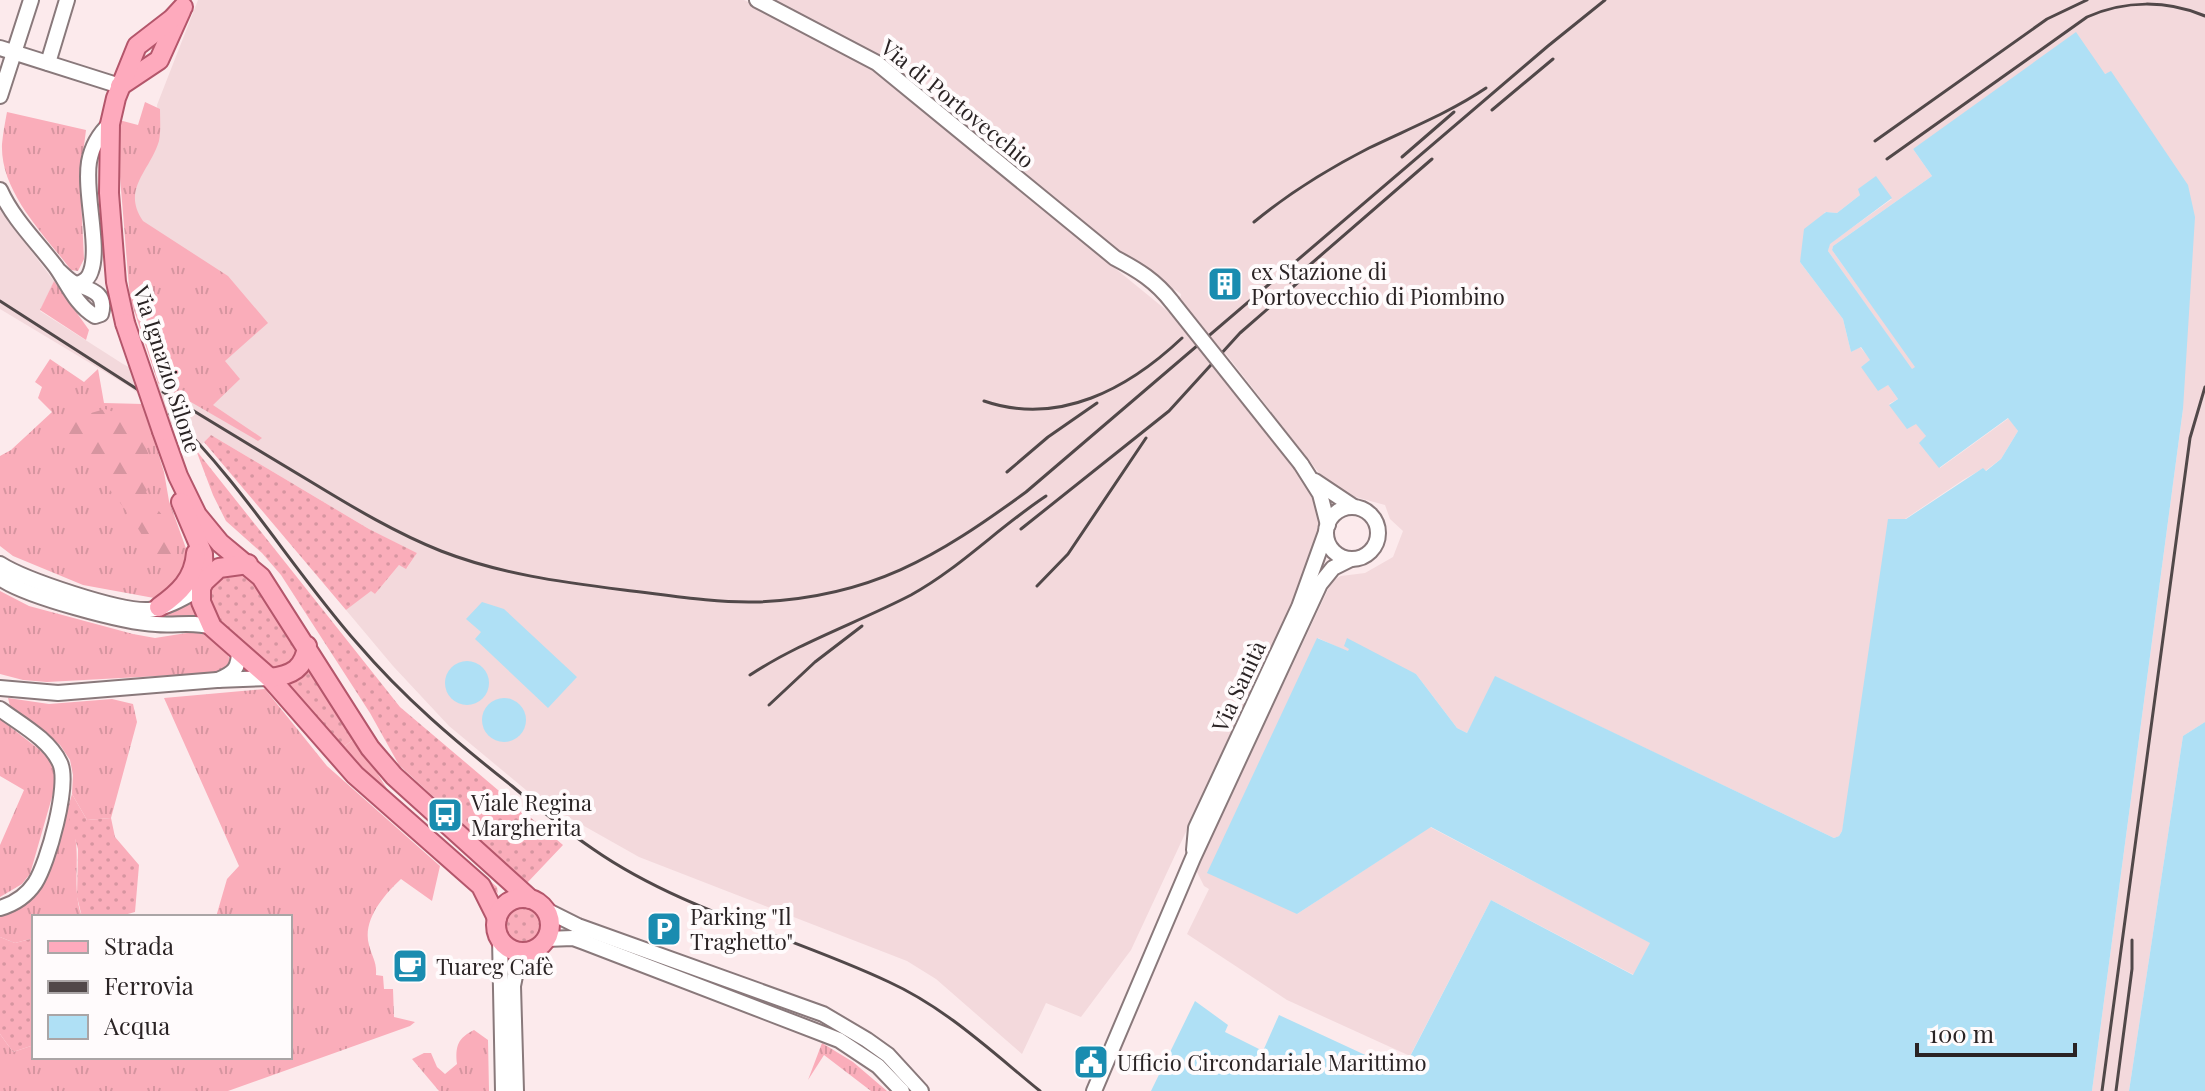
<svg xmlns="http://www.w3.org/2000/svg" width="2205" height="1091" viewBox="0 0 2205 1091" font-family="'Playfair Display',serif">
  <defs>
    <pattern id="grass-tufts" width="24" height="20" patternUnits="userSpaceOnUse" patternTransform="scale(2)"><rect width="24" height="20" fill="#faadba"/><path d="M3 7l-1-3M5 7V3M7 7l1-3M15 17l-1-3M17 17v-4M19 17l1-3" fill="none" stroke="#d695a0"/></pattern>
    <pattern id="forest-firs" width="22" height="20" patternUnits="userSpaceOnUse" patternTransform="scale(2)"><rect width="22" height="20" fill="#faadba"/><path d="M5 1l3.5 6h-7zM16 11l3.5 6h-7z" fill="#d695a0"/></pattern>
    <pattern id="garden-dots" width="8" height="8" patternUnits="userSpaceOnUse" patternTransform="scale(2)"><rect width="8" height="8" fill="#faadba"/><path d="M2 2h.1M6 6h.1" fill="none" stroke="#d695a0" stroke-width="1.8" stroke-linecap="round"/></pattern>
  </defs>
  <rect width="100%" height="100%" fill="#fceaec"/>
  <path fill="#f3d9dc" d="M 198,0 L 744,0 L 817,36 L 871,69 L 1176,318 L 1181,294 L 1102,241 L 873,52 L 771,0 L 2205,0 L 2205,722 L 2183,736 L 2129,1091 L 2092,1091 L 2183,409 L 2110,72 L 1913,149 L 1932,176 L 1833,246 L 1832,250 L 1916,367 L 1912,370 L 1828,251 L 1829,244 L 1892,199 L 1860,195 L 1837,213 L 1825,212 L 1800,262 L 1843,319 L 1851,352 L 1860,347 L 1871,360 L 1861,367 L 1888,385 L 1898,399 L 1889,404 L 1916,423 L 1927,437 L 1940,468 L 2009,418 L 2018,431 L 2001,459 L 1985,471 L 1982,469 L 1963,480 L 1905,519 L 1842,831 L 1839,836 L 1834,838 L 1496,677 L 1467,733 L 1457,728 L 1416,674 L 1350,649 L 1348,652 L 1318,638 L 1297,914 L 1430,827 L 1651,943 L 1634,975 L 1491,900 L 1410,1056 L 1287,1000 L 1187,934 L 1209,889 L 1204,886 L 1196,870 L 1332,581 L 1341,576 L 1365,573 L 1393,557 L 1403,531 L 1390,519 L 1385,505 L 1341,493 L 1323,478 L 1226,354 L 1212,366 L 1305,483 L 1315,502 L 1319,516 L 1316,552 L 1131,950 L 1081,1017 L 1046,1003 L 1022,1054 L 936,979 L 907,961 L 639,857 L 538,800 L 449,726 L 393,666 L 346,610 L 371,590 L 375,594 L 399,565 L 407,568 L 417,553 L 369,529 L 211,435 L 196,450 L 160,412 L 130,387 L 0,309 L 0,210 L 54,281 L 40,311 L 123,364 L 158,382 L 130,298 L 125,237 L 125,182 L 159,133 L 157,105 Z"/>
  <g fill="url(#grass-tufts)">
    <path d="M 145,102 L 160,109 C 160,119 161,131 159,141 C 150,171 121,189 143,221 L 228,276 L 268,323 L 225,361 L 240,379 L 213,405 L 262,438 L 258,441 L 158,383 L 130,298 L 120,177 L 119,120 L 138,125 Z"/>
    <path d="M 7,112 L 86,130 L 80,178 L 84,259 L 78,271 L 71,270 C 44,234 0,192 2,144 C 3,133 5,123 7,112 Z"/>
    <path d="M 54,281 L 89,330 L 86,340 L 40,310 Z"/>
    <path d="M 50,359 L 84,382 L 98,369 L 104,403 L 143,404 L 164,472 L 169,501 L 188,554 L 183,572 L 167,592 L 154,598 L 83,585 L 13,556 L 0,546 L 0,456 L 11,450 L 52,412 L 38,398 L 42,387 L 35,382 Z"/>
    <path d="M 0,591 L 29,606 L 133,634 L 155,638 L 199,631 L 226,651 L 231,662 L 227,670 L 214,673 L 47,682 L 23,680 L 0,674 Z"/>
    <path d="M 192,598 L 195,616 L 165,620 L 146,618 L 174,612 Z"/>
    <path d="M 265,689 L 327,766 L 440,866 L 432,901 L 401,879 C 384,895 362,920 369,945 C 372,957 377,962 376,975 L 383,976 L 384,989 L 393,989 L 394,1017 L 415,1022 L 410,1026 L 228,1091 L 0,1091 L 0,1034 L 13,1052 L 34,1045 L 34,1057 L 290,1057 L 290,917 L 216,917 L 227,879 L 239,866 L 164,698 Z"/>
    <path d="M 8,698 L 49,704 L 112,699 L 133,704 L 137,722 L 111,818 L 87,820 L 72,794 L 73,775 L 70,760 L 60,745 L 10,706 Z"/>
    <path d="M 0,719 L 40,750 L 50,761 L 55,774 L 56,783 L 30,874 L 22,884 L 0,897 L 0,845 L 24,790 L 0,776 Z"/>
    <path d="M 355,738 L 391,795 L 497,887 L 498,893 L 368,778 L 341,749 Z"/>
    <path d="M 67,811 C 86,850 69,881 82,917 L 34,917 L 34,938 L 15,943 L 0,937 L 0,916 C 50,904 54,853 67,811 Z"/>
    <path d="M 474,1030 L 488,1040 L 489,1091 L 439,1091 L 412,1059 L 424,1053 L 431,1053 L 437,1067 L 445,1074 L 457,1064 C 455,1046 458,1038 474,1030 Z"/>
    <path d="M 822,1043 L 853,1062 L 887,1091 L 871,1091 L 824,1055 L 808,1080 Z"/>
  </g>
  <path fill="url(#forest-firs)" d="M 105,409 L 132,418 C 144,442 159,466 146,492 C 169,530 181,524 173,574 L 168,574 C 153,554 141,532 127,512 C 111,489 91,471 81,445 L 66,439 L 58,429 L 70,419 Z"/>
  <g fill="url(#garden-dots)">
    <path d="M 211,435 L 369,529 L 417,553 L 406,569 L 399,565 L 375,594 L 371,591 L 346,610 L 204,442 Z"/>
    <path d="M 196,450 L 400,707 L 563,845 L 527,883 L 399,765 L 370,713 L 281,575 L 262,553 L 226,521 L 213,495 Z"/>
    <path d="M 244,573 L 254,581 L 296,647 L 294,661 L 279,669 L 271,666 L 214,617 C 206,600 209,590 221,576 Z"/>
    <path d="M 312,666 L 355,738 L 341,749 L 287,684 L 305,676 Z"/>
    <path d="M 72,794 L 87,820 L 111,818 L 115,837 L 139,865 L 135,912 L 117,917 L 82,917 L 77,897 L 78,849 L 67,811 Z"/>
    <circle cx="523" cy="925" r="18"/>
    <path d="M 0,937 L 15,943 L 34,938 L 34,1045 L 13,1052 L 0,1034 Z"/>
  </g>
  <g fill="#afe0f5">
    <path d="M 2076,32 L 2105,74 L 2111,71 L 2188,185 L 2195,217 L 2183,409 L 2092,1091 L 1151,1091 L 1195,1001 L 1228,1025 L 1225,1032 L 1263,1051 L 1279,1015 L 1402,1072 L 1491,900 L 1633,975 L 1650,943 L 1431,827 L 1297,914 L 1207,873 L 1317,638 L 1348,651 L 1349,649 L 1344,646 L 1347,638 L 1416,674 L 1457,728 L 1467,733 L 1495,676 L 1834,838 L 1839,836 L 1842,831 L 1888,519 L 1906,519 L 1983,468 L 1986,471 L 2001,459 L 2018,431 L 2008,418 L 1939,468 L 1919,443 L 1926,436 L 1916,424 L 1907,429 L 1889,405 L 1898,399 L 1888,385 L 1878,391 L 1861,367 L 1870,360 L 1861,347 L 1851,352 L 1843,319 L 1800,262 L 1804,229 L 1826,212 L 1837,213 L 1860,195 L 1858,189 L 1876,176 L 1892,198 L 1830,244 L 1828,251 L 1912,369 L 1915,367 L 1832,250 L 1833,246 L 1932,176 L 1913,149 Z"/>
    <path d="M 482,602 L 504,609 L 577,677 L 548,708 L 475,639 L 481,632 L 466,619 Z"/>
    <circle cx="467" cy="683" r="22"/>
    <circle cx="504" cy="720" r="22"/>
    <path d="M 2205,722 L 2205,1091 L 2129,1091 L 2183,736 Z"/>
  </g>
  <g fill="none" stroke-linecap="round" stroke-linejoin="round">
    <defs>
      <g id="minor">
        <path d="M 757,0 L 877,63 L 1115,258 C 1138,270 1156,281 1172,302"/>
        <path d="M 0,48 L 120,86"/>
        <path d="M 48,63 L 67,0"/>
        <path d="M 0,96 L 31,0"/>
        <path d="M 0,190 C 13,219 37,242 56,267 C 68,284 76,305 95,316 L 101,314 C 107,292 90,290 74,283 C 68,280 63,274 58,270"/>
        <path d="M 78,284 C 85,281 89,278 91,271 C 100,246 84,193 89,162 C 92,146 98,135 110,124"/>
        <path d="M 1301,464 L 1320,494 L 1328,525"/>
        <path d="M 1315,481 L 1354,507"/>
        <circle cx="1352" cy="533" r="26"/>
        <path d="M 0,564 C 25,580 120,612 149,610 C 167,608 185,597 201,588"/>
        <path d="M 0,578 C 24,596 125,623 156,624 C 175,626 193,621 212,627"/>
        <path d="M 218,680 C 234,673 239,669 239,650"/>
        <path d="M 0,688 L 58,693 L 217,680 L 270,678"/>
        <path d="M 0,709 C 20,724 49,739 60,763 C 70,784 48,863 35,883 C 27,895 14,904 0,908"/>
        <path d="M 1194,850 L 1196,828 L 1299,607 L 1326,532"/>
        <path d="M 546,910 L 578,926 L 823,1014 L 867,1040 L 888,1055 L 921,1091"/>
        <path d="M 500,938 L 503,1091"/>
        <path d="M 546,939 L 573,938 L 584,942 L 839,1040 L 878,1066 L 902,1091"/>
        <path d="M 516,1091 L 513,986 L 520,951"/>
        <path d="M 1094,1091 L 1193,858 L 1320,584 L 1333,568 L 1351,559"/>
      </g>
      <g id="major">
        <path d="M 120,86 L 159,60 L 181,11"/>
        <path d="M 125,323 L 116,282 L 109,193 L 110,124 L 116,98 L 137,46 L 172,19 L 183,7"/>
        <path d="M 162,431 L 178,476 L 197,515 L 220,543 L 261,577 L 370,748 L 394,776 L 530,899"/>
        <path d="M 181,502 L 203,554 L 204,582"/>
        <path d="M 248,564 L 219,568 L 204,582 L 201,588 L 201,602 L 212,627 L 270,678 L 355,775 L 481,886 L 497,918"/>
        <path d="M 159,607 C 179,593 194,579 196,553"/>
        <path d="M 270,678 C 292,675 304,669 307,646"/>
        <circle cx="523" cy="925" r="27"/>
      </g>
    </defs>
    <use href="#minor" stroke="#89797b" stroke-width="18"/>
    <use href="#major" stroke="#b4566b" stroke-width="22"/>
    <use href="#minor" stroke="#fff" stroke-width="14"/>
    <use href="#major" stroke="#feaabd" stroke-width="18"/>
    <g stroke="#514849" stroke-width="3">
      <path d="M 1492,110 L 1553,59"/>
      <path d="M 1875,141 L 2047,19 L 2087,0"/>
      <path d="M 1402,157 L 1454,112"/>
      <path d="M 1887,159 L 2087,17 C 2125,0 2167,0 2205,16"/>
      <path d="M 1254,222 C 1289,193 1328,169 1369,148 C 1408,129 1449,113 1486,88"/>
      <path d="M 1290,282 L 1432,159"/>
      <path d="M 0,301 L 140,391"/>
      <path d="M 163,392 C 213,423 263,453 313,483 C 354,508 396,533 441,551 C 500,574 561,582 624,590 C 667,595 713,603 756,602 C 870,598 937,557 1026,492 L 1548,46 L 1605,0"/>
      <path d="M 984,401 C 1059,427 1129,388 1182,338"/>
      <path d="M 170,414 C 242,483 292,569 357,643 C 404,698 456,742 512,786 C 538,808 565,830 593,849 C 682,911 792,936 889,982 C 946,1008 992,1052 1040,1091"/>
      <path d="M 1007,472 L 1048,437 L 1097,403"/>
      <path d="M 1021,529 L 1169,411 L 1240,333 L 1302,279"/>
      <path d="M 1037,586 L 1068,554 L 1146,438"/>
      <path d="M 750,675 C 800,642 857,623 911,595 C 960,568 999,527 1046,496"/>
      <path d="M 769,705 L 815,662 L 862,626"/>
      <path d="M 2102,1091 L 2190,438 L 2205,387"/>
      <path d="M 2116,1091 L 2132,969 L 2132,940"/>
    </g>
    <defs>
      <path id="minor-bridge" d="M 1172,302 L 1301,464"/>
      <path id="major-bridge" d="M 125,323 L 162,431"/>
    </defs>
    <use href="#minor-bridge" stroke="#89797b" stroke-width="18" stroke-linecap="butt"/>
    <use href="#major-bridge" stroke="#b4566b" stroke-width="22" stroke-linecap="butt"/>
    <use href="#minor-bridge" stroke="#fff" stroke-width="14"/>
    <use href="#major-bridge" stroke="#feaabd" stroke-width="18"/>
  </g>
  <defs>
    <symbol id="building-square" viewBox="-11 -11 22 22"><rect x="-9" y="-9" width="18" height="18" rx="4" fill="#1a8cb0" stroke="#fffbfc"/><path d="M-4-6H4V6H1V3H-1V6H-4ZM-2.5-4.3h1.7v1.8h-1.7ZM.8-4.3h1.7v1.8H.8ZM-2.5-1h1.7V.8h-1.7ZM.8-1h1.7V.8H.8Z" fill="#fff"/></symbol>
    <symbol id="bus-square" viewBox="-11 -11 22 22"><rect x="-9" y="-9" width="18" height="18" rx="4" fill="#1a8cb0" stroke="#fffbfc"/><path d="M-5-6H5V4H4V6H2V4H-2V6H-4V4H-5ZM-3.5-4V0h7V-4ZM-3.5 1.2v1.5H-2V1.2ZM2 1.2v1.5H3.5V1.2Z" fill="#fff"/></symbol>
    <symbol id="parking-square" viewBox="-11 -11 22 22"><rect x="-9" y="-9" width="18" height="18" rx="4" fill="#1a8cb0" stroke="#fffbfc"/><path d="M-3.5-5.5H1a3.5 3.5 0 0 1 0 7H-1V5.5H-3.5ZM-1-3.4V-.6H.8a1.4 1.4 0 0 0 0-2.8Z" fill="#fff"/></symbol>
    <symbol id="cafe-square" viewBox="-11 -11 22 22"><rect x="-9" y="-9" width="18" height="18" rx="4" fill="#1a8cb0" stroke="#fffbfc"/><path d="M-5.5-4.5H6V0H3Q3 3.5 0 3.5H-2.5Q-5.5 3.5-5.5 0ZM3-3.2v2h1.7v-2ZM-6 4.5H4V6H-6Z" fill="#fff"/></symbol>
    <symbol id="civic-square" viewBox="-11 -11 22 22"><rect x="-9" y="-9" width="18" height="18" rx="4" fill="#1a8cb0" stroke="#fffbfc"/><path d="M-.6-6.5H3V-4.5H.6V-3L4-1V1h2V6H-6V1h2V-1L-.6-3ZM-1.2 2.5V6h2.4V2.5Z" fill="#fff"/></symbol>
  </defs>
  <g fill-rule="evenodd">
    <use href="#building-square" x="1205" y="264" width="40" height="40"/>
    <use href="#bus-square" x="425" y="795" width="40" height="40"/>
    <use href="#parking-square" x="644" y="909" width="40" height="40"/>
    <use href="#cafe-square" x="390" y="946" width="40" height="40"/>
    <use href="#civic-square" x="1071" y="1042" width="40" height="40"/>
  </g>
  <g text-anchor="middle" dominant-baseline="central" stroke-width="8" stroke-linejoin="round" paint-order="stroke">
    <g font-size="22" fill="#2a2324" stroke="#fffbfc">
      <text transform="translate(958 103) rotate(39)">Via di Portovecchio</text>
      <text transform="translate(168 369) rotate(72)">Via Ignazio Silone</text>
      <text transform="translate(1238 686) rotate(-65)">Via Sanità</text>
    </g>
    <g font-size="22" fill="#2a2324" stroke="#fffbfc" text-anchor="start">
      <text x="1251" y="271">ex Stazione di<tspan x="1251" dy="25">Portovecchio di Piombino</tspan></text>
      <text x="471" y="802">Viale Regina<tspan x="471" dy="25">Margherita</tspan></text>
      <text x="690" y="916">Parking "Il<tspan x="690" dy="25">Traghetto"</tspan></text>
      <text x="436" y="966">Tuareg Cafè</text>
      <text x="1117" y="1062">Ufficio Circondariale Marittimo</text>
    </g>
  </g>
  <rect x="32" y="915" width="260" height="144" fill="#fffbfc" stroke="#aaa5a6" stroke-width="2"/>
  <rect x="48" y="941" width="40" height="12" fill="#feaabd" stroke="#aaa5a6" stroke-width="2"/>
  <text x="104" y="955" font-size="24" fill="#2a2324">Strada</text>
  <rect x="48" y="981" width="40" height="12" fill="#514849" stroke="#aaa5a6" stroke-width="2"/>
  <text x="104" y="995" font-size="24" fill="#2a2324">Ferrovia</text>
  <rect x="48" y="1015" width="40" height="24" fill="#afe0f5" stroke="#aaa5a6" stroke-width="2"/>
  <text x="104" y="1035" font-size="24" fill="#2a2324">Acqua</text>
  <path d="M1917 1043v12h158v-12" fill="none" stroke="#2a2324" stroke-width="4"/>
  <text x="1929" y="1043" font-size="24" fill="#2a2324" stroke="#fffbfc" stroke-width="6" paint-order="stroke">100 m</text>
</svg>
